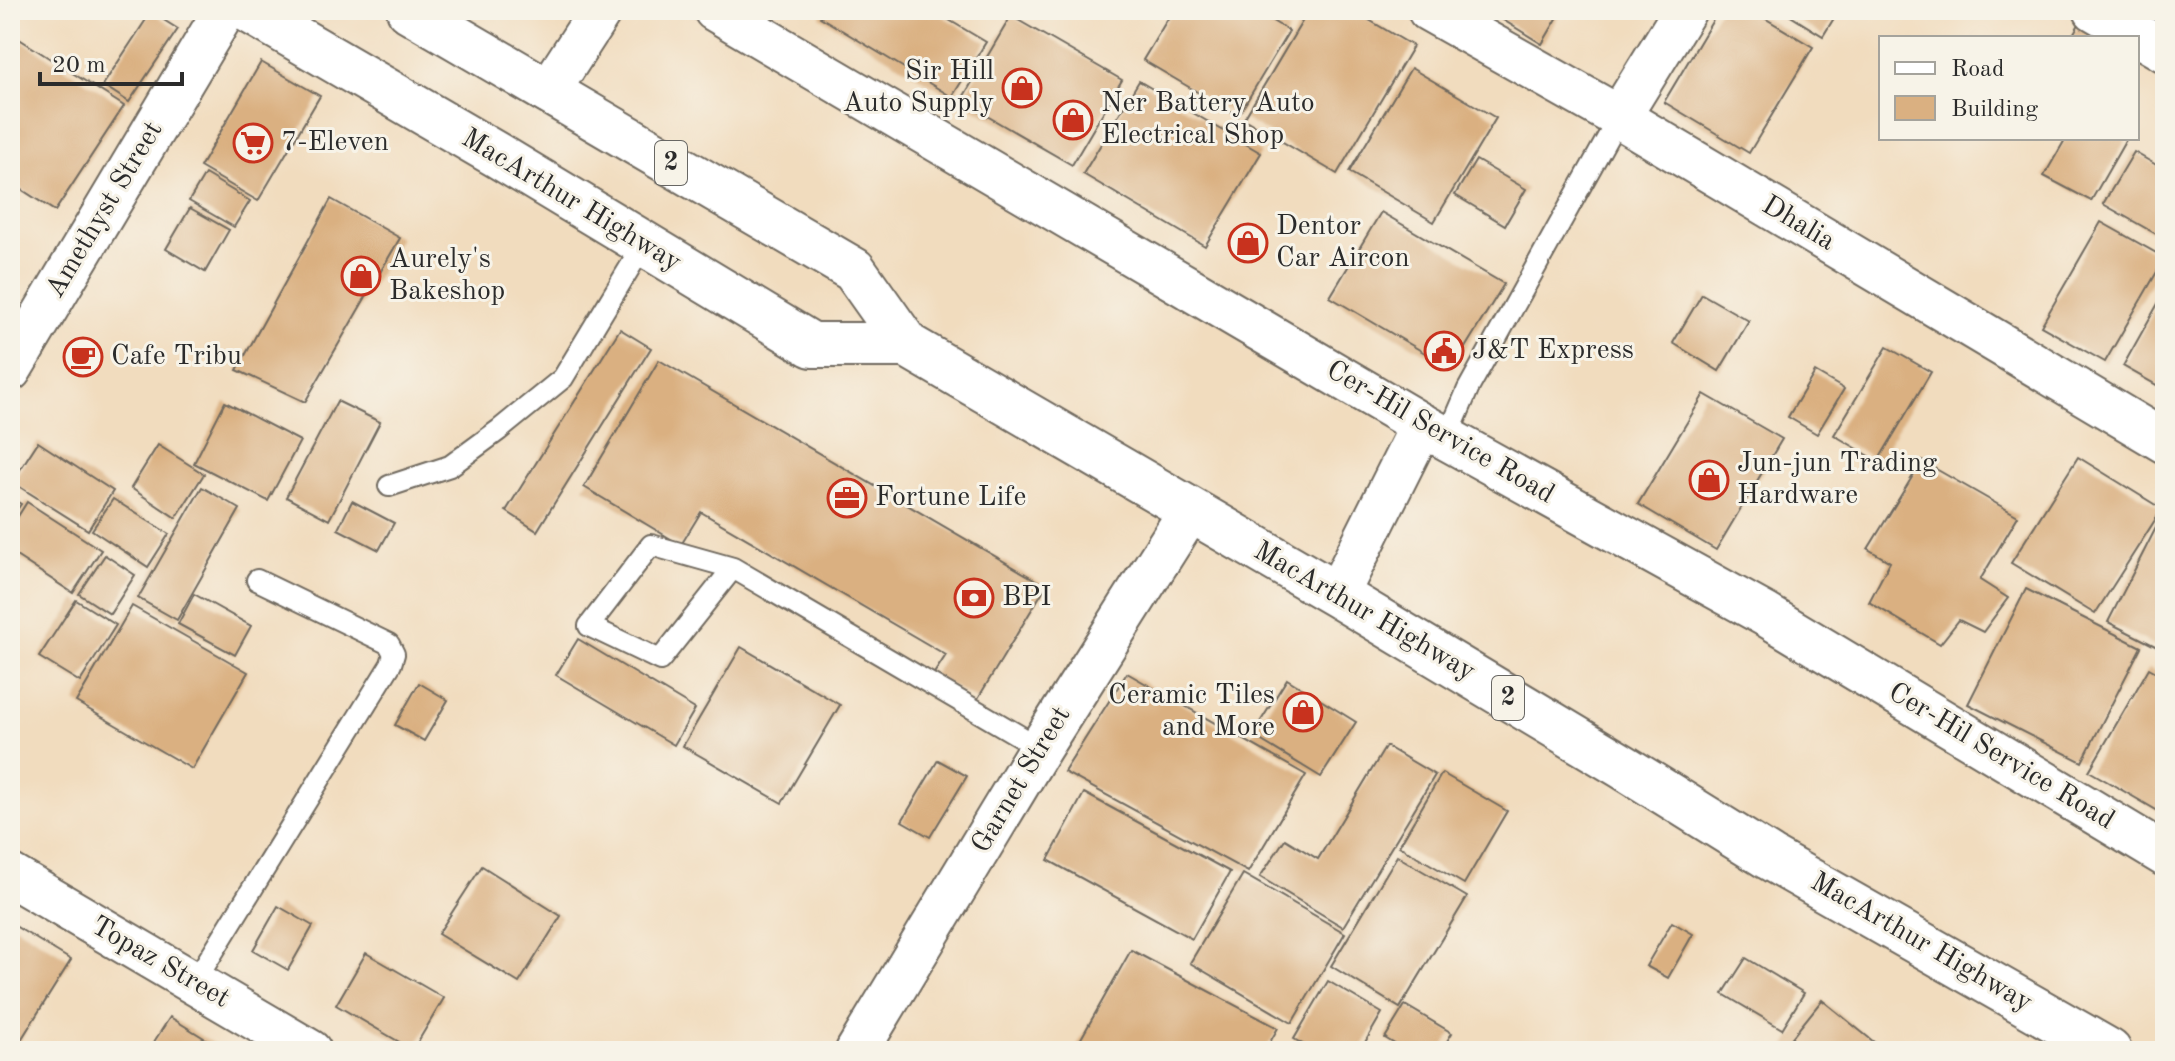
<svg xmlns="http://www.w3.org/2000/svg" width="2175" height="1061" viewBox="0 0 2175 1061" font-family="'Old Standard TT',serif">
  <rect width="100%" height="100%" fill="#f7f3e8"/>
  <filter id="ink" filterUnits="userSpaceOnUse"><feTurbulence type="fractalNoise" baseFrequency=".0125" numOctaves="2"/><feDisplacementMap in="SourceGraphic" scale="16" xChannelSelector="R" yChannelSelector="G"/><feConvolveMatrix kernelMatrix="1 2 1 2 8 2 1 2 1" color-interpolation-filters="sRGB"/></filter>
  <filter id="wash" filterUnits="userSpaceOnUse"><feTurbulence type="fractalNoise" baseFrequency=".006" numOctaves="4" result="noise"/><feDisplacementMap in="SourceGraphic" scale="32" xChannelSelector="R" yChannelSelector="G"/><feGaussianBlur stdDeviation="1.8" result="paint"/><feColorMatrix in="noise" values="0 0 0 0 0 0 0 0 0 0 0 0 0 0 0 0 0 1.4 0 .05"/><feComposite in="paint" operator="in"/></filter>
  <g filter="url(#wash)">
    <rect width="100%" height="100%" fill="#f1dcbe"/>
    <g id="blocks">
      <g fill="#dab081">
        <path d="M 824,10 L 932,10 L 986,42 L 952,97 L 820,17 Z"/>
        <path d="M 1173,10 L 1254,10 L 1289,31 L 1238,116 L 1143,60 Z"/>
        <path d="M 1309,10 L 1352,10 L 1413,46 L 1337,174 L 1244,119 Z"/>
        <path d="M 1487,10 L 1562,10 L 1542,44 Z"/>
        <path d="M 1719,10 L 1751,10 L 1813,47 L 1749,153 L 1664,102 Z"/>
        <path d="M 1781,10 L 1839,10 L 1823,36 Z"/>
        <path d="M 151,12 L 178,29 L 129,102 L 103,85 Z"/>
        <path d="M 1011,16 L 1122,80 L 1072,165 L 961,101 Z"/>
        <path d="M 2079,24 L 2103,38 L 2071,38 Z"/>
        <path d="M 10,33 L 124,106 L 55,211 L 10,182 Z"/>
        <path d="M 261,62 L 320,96 L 258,201 L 200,167 Z"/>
        <path d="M 1411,68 L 1496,118 L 1434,222 L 1349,172 Z"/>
        <path d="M 1139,81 L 1261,153 L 1205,246 L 1083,174 Z"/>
        <path d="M 2066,138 L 2127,138 L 2091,201 L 2044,176 Z"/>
        <path d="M 2134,152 L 2165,170 L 2165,239 L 2103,204 Z"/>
        <path d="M 1476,160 L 1526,189 L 1505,225 L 1455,195 Z"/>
        <path d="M 205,174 L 250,201 L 234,227 L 189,201 Z"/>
        <path d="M 331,199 L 400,238 L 305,402 L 237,370 Z"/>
        <path d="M 190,208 L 229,230 L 205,272 L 166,249 Z"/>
        <path d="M 1381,212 L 1504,284 L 1452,369 L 1330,297 Z"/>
        <path d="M 2101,222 L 2165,258 L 2105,362 L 2041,326 Z"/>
        <path d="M 2165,291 L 2165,382 L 2162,388 L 2123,366 Z"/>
        <path d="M 1702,294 L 1749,321 L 1719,371 L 1673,343 Z"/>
        <path d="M 620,329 L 651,348 L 537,531 L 506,511 Z"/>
        <path d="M 1887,347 L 1931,372 L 1878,461 L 1834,435 Z"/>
        <path d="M 659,360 L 1046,586 L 977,700 L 933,675 L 946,655 L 701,512 L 681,545 L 584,487 Z"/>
        <path d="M 1815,372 L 1844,389 L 1817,434 L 1788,417 Z"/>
        <path d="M 1704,394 L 1782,439 L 1716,550 L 1638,504 Z"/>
        <path d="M 337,401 L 380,422 L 329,520 L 286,497 Z"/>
        <path d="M 225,402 L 300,441 L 268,501 L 194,463 Z"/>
        <path d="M 38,442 L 113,491 L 88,530 L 12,482 Z"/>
        <path d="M 158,445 L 204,474 L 176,518 L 131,488 Z"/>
        <path d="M 2078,457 L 2162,509 L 2095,614 L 2011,563 Z"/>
        <path d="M 1922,461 L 2018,516 L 1980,580 L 2008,598 L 1983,632 L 1959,620 L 1940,644 L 1869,602 L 1890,562 L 1868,549 Z"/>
        <path d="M 202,487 L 240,509 L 177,620 L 138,598 Z"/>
        <path d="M 10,497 L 21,504 L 10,520 Z"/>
        <path d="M 113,499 L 169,534 L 148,567 L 92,530 Z"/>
        <path d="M 352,501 L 394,523 L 379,550 L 338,529 Z"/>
        <path d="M 27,502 L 101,550 L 73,593 L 10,552 L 10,529 Z"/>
        <path d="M 2165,510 L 2165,651 L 2108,622 Z"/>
        <path d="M 105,555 L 135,575 L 110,614 L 79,594 Z"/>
        <path d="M 2026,589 L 2141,647 L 2082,762 L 1968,704 Z"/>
        <path d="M 194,594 L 251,626 L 235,655 L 178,624 Z"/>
        <path d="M 76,600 L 116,625 L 80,682 L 39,657 Z"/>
        <path d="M 132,606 L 248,672 L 192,769 L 76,702 Z"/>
        <path d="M 578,639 L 695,709 L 674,745 L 556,675 Z"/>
        <path d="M 741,647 L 840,705 L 782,803 L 683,746 Z"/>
        <path d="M 2149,668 L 2165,677 L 2165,815 L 2089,771 Z"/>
        <path d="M 1127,673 L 1306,775 L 1248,872 L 1064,772 Z"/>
        <path d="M 1287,679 L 1356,722 L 1321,777 L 1252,735 Z"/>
        <path d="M 419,683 L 448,700 L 424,741 L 395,725 Z"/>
        <path d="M 1386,746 L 1435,775 L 1343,927 L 1260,877 L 1285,839 L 1318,859 Z"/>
        <path d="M 938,760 L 967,776 L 930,837 L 902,821 Z"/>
        <path d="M 1442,773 L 1507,811 L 1464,884 L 1399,846 Z"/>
        <path d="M 1084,793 L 1230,872 L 1192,939 L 1048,860 Z"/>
        <path d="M 1397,856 L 1467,897 L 1400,1008 L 1331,966 Z"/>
        <path d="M 482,866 L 561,916 L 519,983 L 438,934 Z"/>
        <path d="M 1243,874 L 1345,933 L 1292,1023 L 1190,963 Z"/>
        <path d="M 278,906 L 313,926 L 288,970 L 253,950 Z"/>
        <path d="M 1672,922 L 1693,934 L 1668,978 L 1646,966 Z"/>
        <path d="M 15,926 L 71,960 L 14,1051 L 10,1051 L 10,934 Z"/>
        <path d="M 1131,950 L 1278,1028 L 1265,1051 L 1074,1051 Z"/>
        <path d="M 366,953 L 444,998 L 413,1050 L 336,1005 Z"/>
        <path d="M 1746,958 L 1804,993 L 1782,1029 L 1723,994 Z"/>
        <path d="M 1328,981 L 1382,1013 L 1360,1051 L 1315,1051 L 1294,1039 Z"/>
        <path d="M 1822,1000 L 1874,1042 L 1866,1051 L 1781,1051 Z"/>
        <path d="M 1405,1005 L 1452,1033 L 1441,1051 L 1406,1051 L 1385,1038 Z"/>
        <path d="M 170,1017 L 225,1051 L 148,1051 Z"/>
      </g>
    </g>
  </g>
  <g filter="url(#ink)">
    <use href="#blocks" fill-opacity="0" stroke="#70695e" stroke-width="2"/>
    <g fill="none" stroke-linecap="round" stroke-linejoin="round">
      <defs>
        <g id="service">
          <path d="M 1447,438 L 1468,389 L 1619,117"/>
          <path d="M 389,486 L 450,466 L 499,430 L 563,378 L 644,244"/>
          <path d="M 733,568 L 660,660 L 589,626 L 651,545 L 733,568 L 1040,748"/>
          <path d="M 194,983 L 391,664 L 394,654 L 389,644 L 257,580"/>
        </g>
        <g id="minor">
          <path d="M 715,10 L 1422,425 L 1766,615 L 2165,855"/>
          <path d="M 1429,10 L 1619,117 L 2165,442"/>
          <path d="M 2095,10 L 2165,51"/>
          <path d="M 548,92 L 601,10"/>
          <path d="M 1619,117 L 1685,10"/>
          <path d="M 10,370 L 225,10"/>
          <path d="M 1337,595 L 1422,425"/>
          <path d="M 10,875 L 310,1051"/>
          <path d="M 857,1051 L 1040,748 L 1190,511"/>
        </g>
        <g id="trunk">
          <path d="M 248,10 L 497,155 L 812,345 L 907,345"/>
          <path d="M 409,10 L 854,270 L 907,345 L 1337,595 L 1622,766 L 1770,858 L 2109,1051"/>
        </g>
      </defs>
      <use href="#service" stroke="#70695e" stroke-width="24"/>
      <use href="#minor" stroke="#70695e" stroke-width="46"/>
      <use href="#trunk" stroke="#70695e" stroke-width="48"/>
      <use href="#service" stroke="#fff" stroke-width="20"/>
      <use href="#minor" stroke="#fff" stroke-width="42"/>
      <use href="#trunk" stroke="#fff" stroke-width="44"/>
    </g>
  </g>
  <defs>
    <symbol id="shop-ring" viewBox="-11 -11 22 22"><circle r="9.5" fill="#f7f3e8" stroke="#c8321e" stroke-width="1.5"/><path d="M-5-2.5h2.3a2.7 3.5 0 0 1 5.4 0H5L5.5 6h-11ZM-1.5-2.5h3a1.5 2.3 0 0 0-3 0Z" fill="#c8321e"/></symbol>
    <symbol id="supermarket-ring" viewBox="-11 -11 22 22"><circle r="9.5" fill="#f7f3e8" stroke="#c8321e" stroke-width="1.5"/><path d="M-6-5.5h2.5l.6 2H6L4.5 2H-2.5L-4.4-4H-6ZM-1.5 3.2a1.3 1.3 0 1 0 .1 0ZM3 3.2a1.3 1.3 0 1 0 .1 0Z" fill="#c8321e"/></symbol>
    <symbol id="civic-ring" viewBox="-11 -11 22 22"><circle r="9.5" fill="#f7f3e8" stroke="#c8321e" stroke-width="1.5"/><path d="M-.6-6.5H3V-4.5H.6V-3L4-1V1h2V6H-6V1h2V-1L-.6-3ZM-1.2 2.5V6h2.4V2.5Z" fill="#c8321e"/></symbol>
    <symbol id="cafe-ring" viewBox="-11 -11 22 22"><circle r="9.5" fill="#f7f3e8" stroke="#c8321e" stroke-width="1.5"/><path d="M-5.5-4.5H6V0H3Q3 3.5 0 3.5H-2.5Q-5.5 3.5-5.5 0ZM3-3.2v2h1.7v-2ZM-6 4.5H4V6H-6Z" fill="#c8321e"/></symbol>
    <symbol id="office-ring" viewBox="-11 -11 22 22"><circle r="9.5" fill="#f7f3e8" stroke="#c8321e" stroke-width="1.5"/><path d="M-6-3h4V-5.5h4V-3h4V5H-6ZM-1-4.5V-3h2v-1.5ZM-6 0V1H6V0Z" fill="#c8321e"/></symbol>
    <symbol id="bank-ring" viewBox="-11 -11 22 22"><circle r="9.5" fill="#f7f3e8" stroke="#c8321e" stroke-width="1.5"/><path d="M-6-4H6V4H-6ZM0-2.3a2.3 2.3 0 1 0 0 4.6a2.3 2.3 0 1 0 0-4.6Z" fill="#c8321e"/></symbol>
  </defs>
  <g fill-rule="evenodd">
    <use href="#shop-ring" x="1000" y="66" width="44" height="44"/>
    <use href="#shop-ring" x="1051" y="98" width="44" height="44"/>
    <use href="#supermarket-ring" x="231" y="121" width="44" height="44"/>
    <use href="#shop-ring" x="1226" y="221" width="44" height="44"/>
    <use href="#shop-ring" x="339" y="254" width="44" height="44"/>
    <use href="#civic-ring" x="1422" y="329" width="44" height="44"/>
    <use href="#cafe-ring" x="61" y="335" width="44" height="44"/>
    <use href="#shop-ring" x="1687" y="458" width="44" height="44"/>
    <use href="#office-ring" x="825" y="476" width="44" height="44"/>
    <use href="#bank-ring" x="952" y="576" width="44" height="44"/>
    <use href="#shop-ring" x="1281" y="690" width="44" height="44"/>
  </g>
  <g text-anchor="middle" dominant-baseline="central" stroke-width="6" stroke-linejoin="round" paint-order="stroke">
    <g fill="#f7f3e8" stroke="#686764" stroke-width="2">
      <rect x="655" y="141" width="32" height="44" rx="6"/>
      <rect x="1492" y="676" width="32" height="44" rx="6"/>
    </g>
    <g font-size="26" font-weight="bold" fill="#2b2b2b">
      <text x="671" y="163">2</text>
      <text x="1508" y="698">2</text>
    </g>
    <g font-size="28" fill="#2b2b2b" stroke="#f7f3e8" text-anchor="start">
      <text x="994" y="72" text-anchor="end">Sir Hill<tspan x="994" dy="32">Auto Supply</tspan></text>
      <text x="1101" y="104">Ner Battery Auto<tspan x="1101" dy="32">Electrical Shop</tspan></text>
      <text x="281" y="143">7-Eleven</text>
      <text x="1276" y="227">Dentor<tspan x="1276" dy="32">Car Aircon</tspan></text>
      <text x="389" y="260">Aurely's<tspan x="389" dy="32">Bakeshop</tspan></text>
      <text x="1472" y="351">J&amp;T Express</text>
      <text x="111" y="357">Cafe Tribu</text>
      <text x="1737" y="464">Jun-jun Trading<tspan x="1737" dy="32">Hardware</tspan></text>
      <text x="875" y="498">Fortune Life</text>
      <text x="1002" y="598">BPI</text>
      <text x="1275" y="696" text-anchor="end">Ceramic Tiles<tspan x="1275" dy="32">and More</tspan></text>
    </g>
    <g font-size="28" fill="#2b2b2b" stroke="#f7f3e8">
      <text transform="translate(571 201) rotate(31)">MacArthur Highway</text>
      <text transform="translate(105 210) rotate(-59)">Amethyst Street</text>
      <text transform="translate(1798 224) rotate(31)">Dhalia</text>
      <text transform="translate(1440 433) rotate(30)">Cer-Hil Service Road</text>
      <text transform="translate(1364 612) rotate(30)">MacArthur Highway</text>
      <text transform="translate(2001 757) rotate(31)">Cer-Hil Service Road</text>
      <text transform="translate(1022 780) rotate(-59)">Garnet Street</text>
      <text transform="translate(1921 943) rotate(30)">MacArthur Highway</text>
      <text transform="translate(160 963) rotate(30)">Topaz Street</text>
    </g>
  </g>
  <rect width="2175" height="1061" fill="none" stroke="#f7f3e8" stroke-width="40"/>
  <rect x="1879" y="36" width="260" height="104" fill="#f7f3e8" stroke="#a5a39c" stroke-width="2"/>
  <rect x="1895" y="62" width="40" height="12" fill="#ffffff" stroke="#a5a39c" stroke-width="2"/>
  <text x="1951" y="76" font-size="24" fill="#2b2b2b">Road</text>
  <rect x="1895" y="96" width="40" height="24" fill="#dab081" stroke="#a5a39c" stroke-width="2"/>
  <text x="1951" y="116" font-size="24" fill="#2b2b2b">Building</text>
  <path d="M40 72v12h142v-12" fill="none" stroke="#2b2b2b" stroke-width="4"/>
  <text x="52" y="72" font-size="24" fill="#2b2b2b" stroke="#f7f3e8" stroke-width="6" paint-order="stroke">20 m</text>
</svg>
